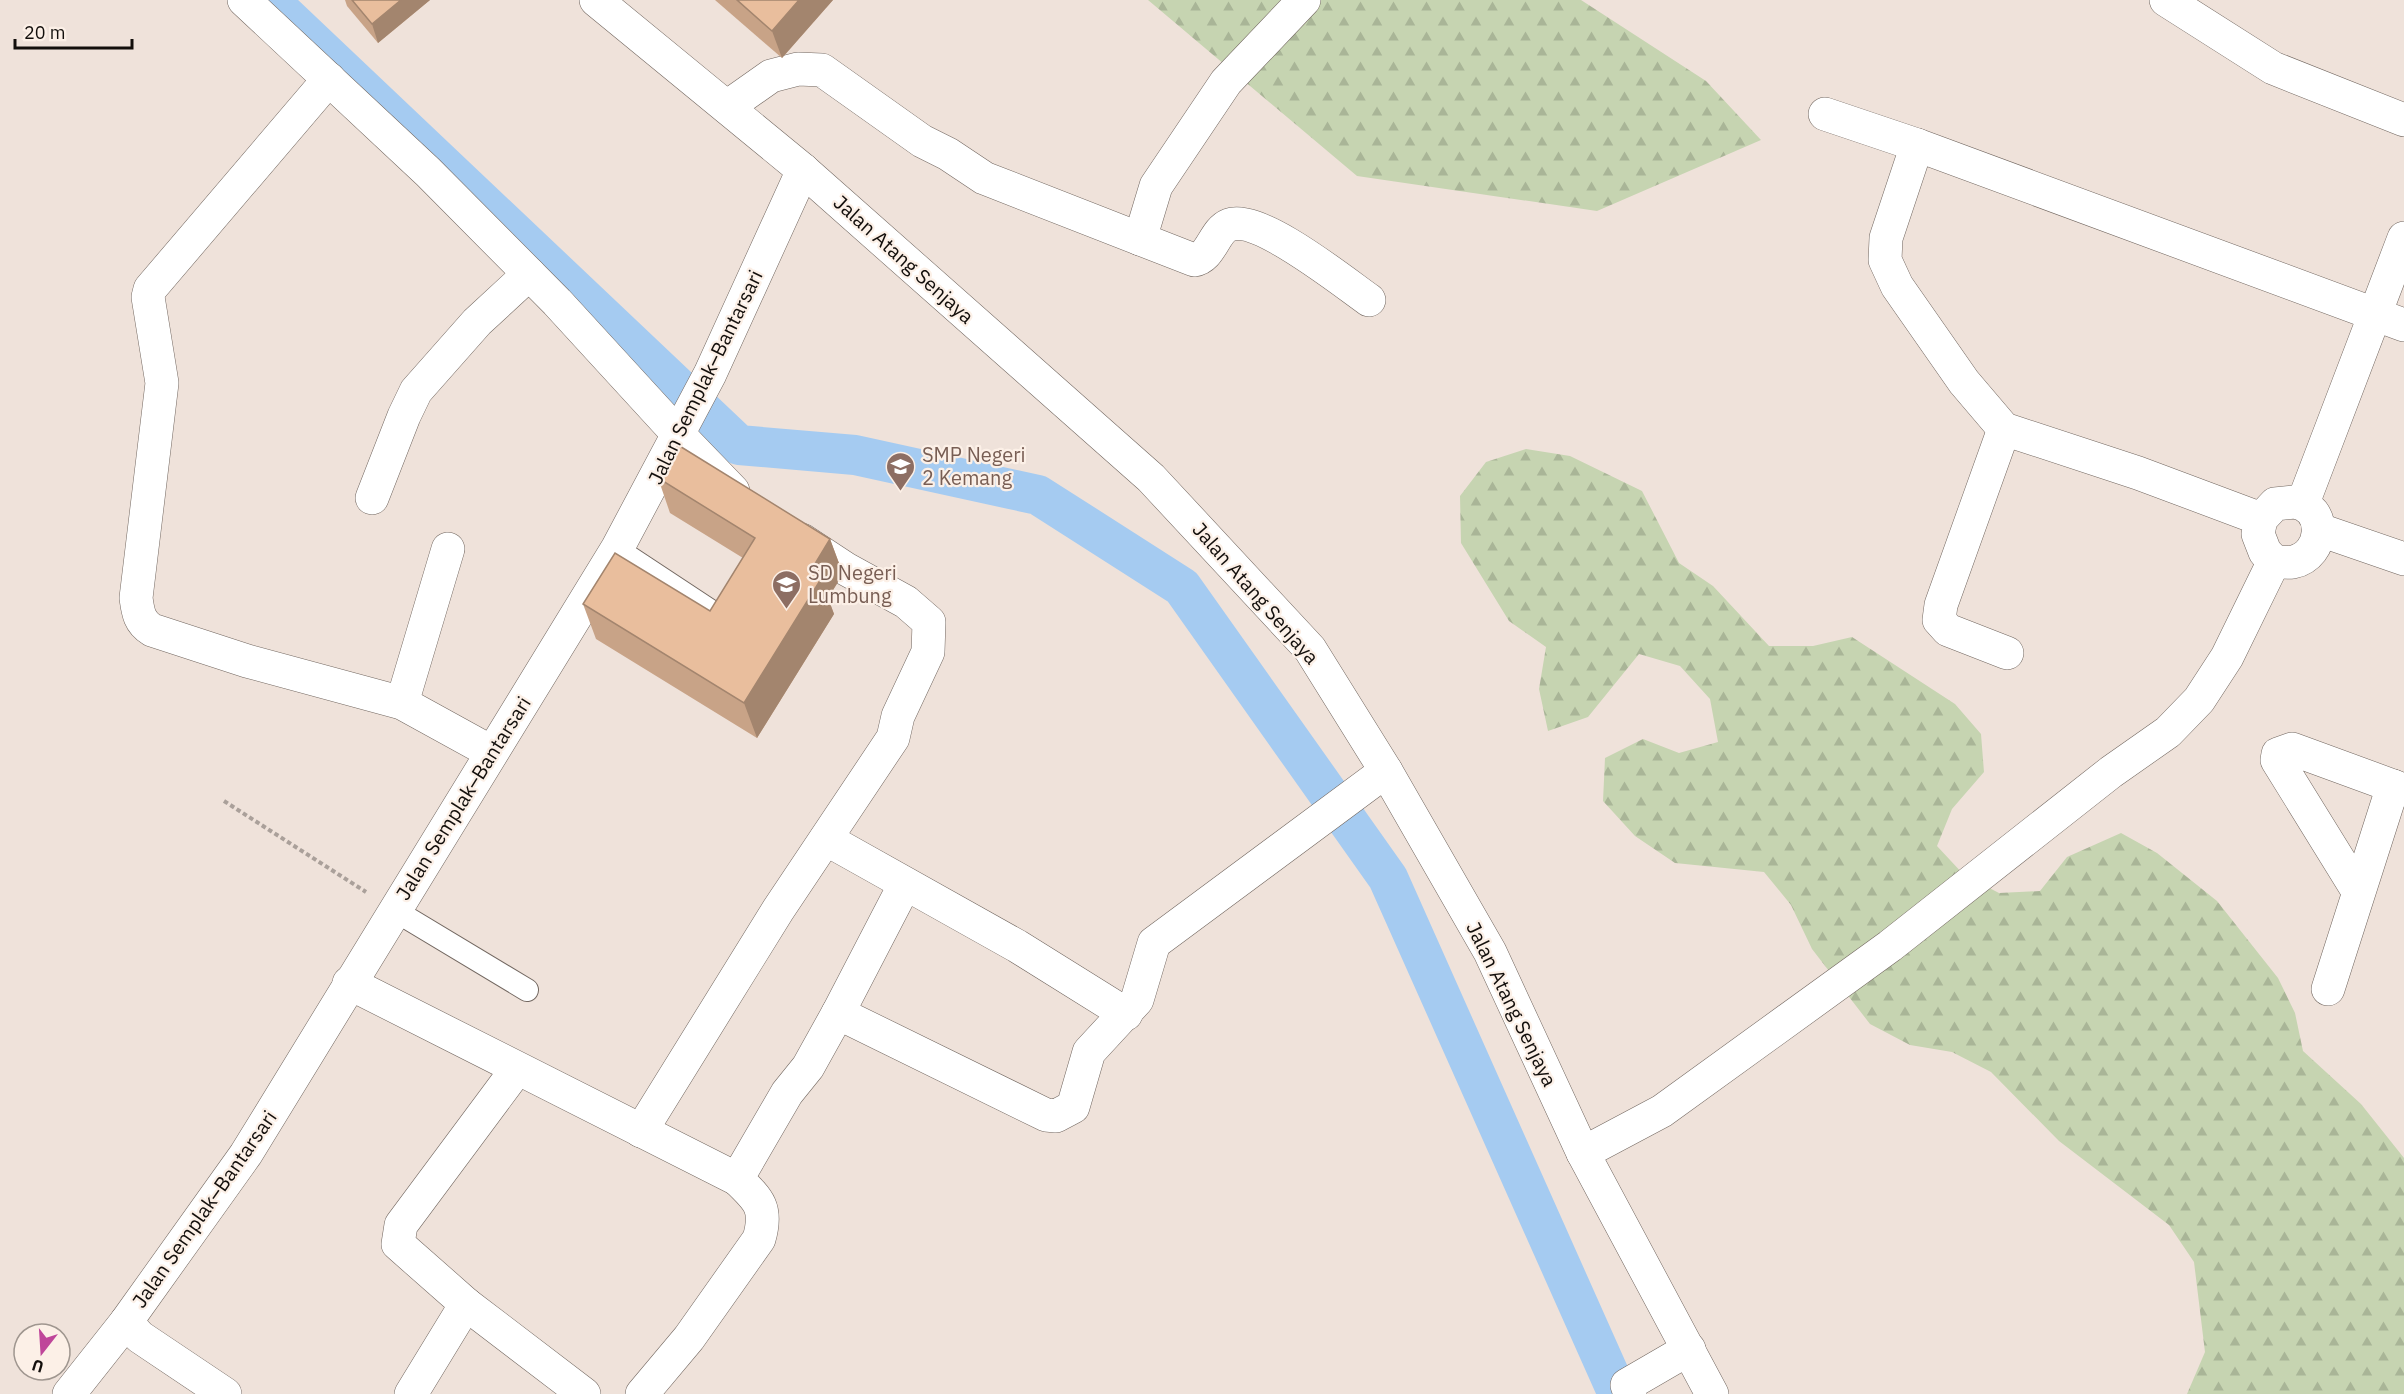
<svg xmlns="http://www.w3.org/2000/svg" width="2404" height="1394" viewBox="0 0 2404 1394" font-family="'IBM Plex Sans',sans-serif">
  <defs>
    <pattern id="forest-firs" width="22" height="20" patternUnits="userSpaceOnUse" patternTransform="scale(1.5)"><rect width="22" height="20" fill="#c6d4b1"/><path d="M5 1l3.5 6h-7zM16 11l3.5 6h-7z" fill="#a9b597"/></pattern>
  </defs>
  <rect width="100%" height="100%" fill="#efe2da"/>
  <g fill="url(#forest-firs)">
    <path d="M 1148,0 L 1581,0 L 1706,81 L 1761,140 L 1597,211 L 1357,176 Z"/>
    <path d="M 1526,449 L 1570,456 L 1642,491 L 1679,563 L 1713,586 L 1769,646 L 1813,646 L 1852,637 L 1955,704 L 1981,734 L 1984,772 L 1952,809 L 1937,846 L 1964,875 L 1999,893 L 2040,891 L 2067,857 L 2121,833 L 2157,853 L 2217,901 L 2278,978 L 2295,1013 L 2303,1051 L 2361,1104 L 2404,1158 L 2404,1394 L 2187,1394 L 2205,1352 L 2194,1262 L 2169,1225 L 2059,1141 L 1991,1072 L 1952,1052 L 1910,1045 L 1870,1024 L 1812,949 L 1791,905 L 1764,872 L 1675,863 L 1635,836 L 1603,801 L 1605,758 L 1643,739 L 1679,753 L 1718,742 L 1710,699 L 1680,666 L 1639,654 L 1588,717 L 1548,731 L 1539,689 L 1546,647 L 1509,621 L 1461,543 L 1460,496 L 1486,462 Z"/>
  </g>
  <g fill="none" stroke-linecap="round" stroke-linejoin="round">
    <path stroke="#a5cbf1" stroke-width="40" d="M 269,0 L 739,445 L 855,455 L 1038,495 L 1182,587 L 1388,878 L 1618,1394"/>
    <defs>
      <g id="service">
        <path d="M 617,549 L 726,621"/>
        <path d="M 394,910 L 527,990"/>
      </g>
      <g id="minor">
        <path d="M 244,0 L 428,172 L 557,302 L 678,434 L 733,491"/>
        <path d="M 2166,0 L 2273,68 L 2404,120"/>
        <path d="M 329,79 L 150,289 L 148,297 L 162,383 L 136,598 C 138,612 139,622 152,630 L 247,661 L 402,703 L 491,752"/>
        <path d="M 727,107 L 771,76 L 798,69 L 822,70 L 922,141 L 948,154 L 984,178 L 1194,260 C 1211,258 1214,231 1229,225 C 1259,214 1342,281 1369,300"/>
        <path d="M 1825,114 L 1917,145"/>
        <path d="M 1140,239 L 1156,186 L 1226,82 L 1304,0"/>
        <path d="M 2004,429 L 1941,605 L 1939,620 L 1948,630 L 2007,653"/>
        <path d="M 372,498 L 404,416 L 416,391 L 477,322 L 529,274"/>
        <path d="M 2294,502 C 2328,507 2325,555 2293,562 C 2287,563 2280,562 2274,561 L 2265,552 L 2258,534 L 2261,519 L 2275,504 Z"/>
        <path d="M 2303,503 L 2404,238"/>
        <path d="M 2261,519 L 2138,473 L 2004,429 L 1964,382 L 1897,286 L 1885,260 L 1886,238 L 1917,145 L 2404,325"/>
        <path d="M 2320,530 L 2404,559"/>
        <path d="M 402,703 L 448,549"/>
        <path d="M 826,839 L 1017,946 L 1126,1014"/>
        <path d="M 2358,891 L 2277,760 L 2278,754 L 2292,749 L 2404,790"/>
        <path d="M 349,983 L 737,1179"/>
        <path d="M 2328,989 L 2393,786"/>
        <path d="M 838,1013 L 905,884"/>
        <path d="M 517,1069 L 401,1225 L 398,1244 L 466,1304 L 584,1394"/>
        <path d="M 641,1131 L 778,910 L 893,738 L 898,716 L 928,652 L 929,622 L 906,602 L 846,569 L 802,540"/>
        <path d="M 1583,1153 L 1662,1111 L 1890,946 L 2111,772 L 2168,732 L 2199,700 L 2227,657 L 2274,561"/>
        <path d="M 126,1322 L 140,1337 L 225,1394"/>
        <path d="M 69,1394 L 126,1322 L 246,1154 L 617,549 L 710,374 L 803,170"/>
        <path d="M 411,1394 L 466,1304"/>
        <path d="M 642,1394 L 689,1338 L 759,1239 C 768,1208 759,1200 737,1179 L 787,1093 L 808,1067 L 838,1013 L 1046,1115 L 1056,1116 L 1073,1107 L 1089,1052 L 1137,1000 L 1154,943 L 1386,771"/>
        <path d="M 1630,1394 L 1627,1385 L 1689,1349"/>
      </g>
      <path id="secondary" d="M 596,0 L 803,170 L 1151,478 L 1310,649 L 1386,771 L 1490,952 L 1583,1153 L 1712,1394"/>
    </defs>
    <use href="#service" stroke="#726760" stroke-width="24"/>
    <use href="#minor" stroke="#726760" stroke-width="34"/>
    <use href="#secondary" stroke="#726760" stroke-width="34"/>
    <path stroke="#aaa09a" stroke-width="4" stroke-dasharray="4.5 3" stroke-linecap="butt" d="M 224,801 L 366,892"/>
    <use href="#service" stroke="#fff" stroke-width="22"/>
    <use href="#minor" stroke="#fff" stroke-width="33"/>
    <use href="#secondary" stroke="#fff" stroke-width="33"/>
  </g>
  <g fill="#c8a387">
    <path d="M 345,0 L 430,0 L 378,43 L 347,6 Z"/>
    <path d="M 715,0 L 833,0 L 782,58 Z"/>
    <path d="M 658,478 L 830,539 L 843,574 L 828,598 L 834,614 L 757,738 L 596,639 L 583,604 L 710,611 L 743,558 L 670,513 Z"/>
  </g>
  <g fill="#a3856e">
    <path d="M 401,0 L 430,0 L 378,43 L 372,24 Z"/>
    <path d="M 799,0 L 833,0 L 782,58 L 772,31 Z"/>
    <path d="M 830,539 L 843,574 L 828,598 L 834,614 L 757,738 L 744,703 L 810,572 Z"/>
  </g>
  <g fill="#e9be9d" stroke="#a3856e" stroke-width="1.5">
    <path d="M 352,0 L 401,0 L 372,24 Z"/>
    <path d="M 737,0 L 799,0 L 772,31 Z"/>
    <path d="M 678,445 L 830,539 L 810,572 L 821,579 L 744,703 L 583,604 L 615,553 L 710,611 L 755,538 L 658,478 Z"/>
  </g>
  <defs>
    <symbol id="school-pin" viewBox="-11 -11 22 30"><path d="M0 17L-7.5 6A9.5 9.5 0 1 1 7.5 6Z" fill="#8d6e63" stroke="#fcf0e7"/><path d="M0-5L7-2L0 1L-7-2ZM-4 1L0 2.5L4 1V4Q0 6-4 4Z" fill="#fff"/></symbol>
  </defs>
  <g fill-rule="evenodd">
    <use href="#school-pin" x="884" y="450" width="33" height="45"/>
    <use href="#school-pin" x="770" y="568" width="33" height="45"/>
  </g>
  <g text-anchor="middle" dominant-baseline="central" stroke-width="4.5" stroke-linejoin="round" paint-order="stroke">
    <g font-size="20" fill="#130f0c" stroke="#fcf0e7">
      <text transform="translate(904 259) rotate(42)">Jalan Atang Senjaya</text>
      <text transform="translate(705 377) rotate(-64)">Jalan Semplak–Bantarsari</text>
      <text transform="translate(1256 593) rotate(49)">Jalan Atang Senjaya</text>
      <text transform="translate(463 798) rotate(-58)">Jalan Semplak–Bantarsari</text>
      <text transform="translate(1512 1004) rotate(64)">Jalan Atang Senjaya</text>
      <text transform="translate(204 1209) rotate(-55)">Jalan Semplak–Bantarsari</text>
    </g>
    <g font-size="20" fill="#785e54" stroke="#fcf0e7" text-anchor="start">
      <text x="922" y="454">SMP Negeri<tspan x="922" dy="23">2 Kemang</tspan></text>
      <text x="808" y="572">SD Negeri<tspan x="808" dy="23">Lumbung</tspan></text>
    </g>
  </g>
  <g transform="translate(42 1352) rotate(197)"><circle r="28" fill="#fcf0e7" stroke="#9f968f" stroke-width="1.5"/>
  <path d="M0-4.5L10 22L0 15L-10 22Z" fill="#bf469a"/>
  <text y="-9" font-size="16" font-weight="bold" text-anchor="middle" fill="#130f0c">U</text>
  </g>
  <path d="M15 39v9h117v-9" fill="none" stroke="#130f0c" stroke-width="3"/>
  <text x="24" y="39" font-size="18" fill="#130f0c" stroke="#fcf0e7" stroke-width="4.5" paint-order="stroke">20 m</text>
</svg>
